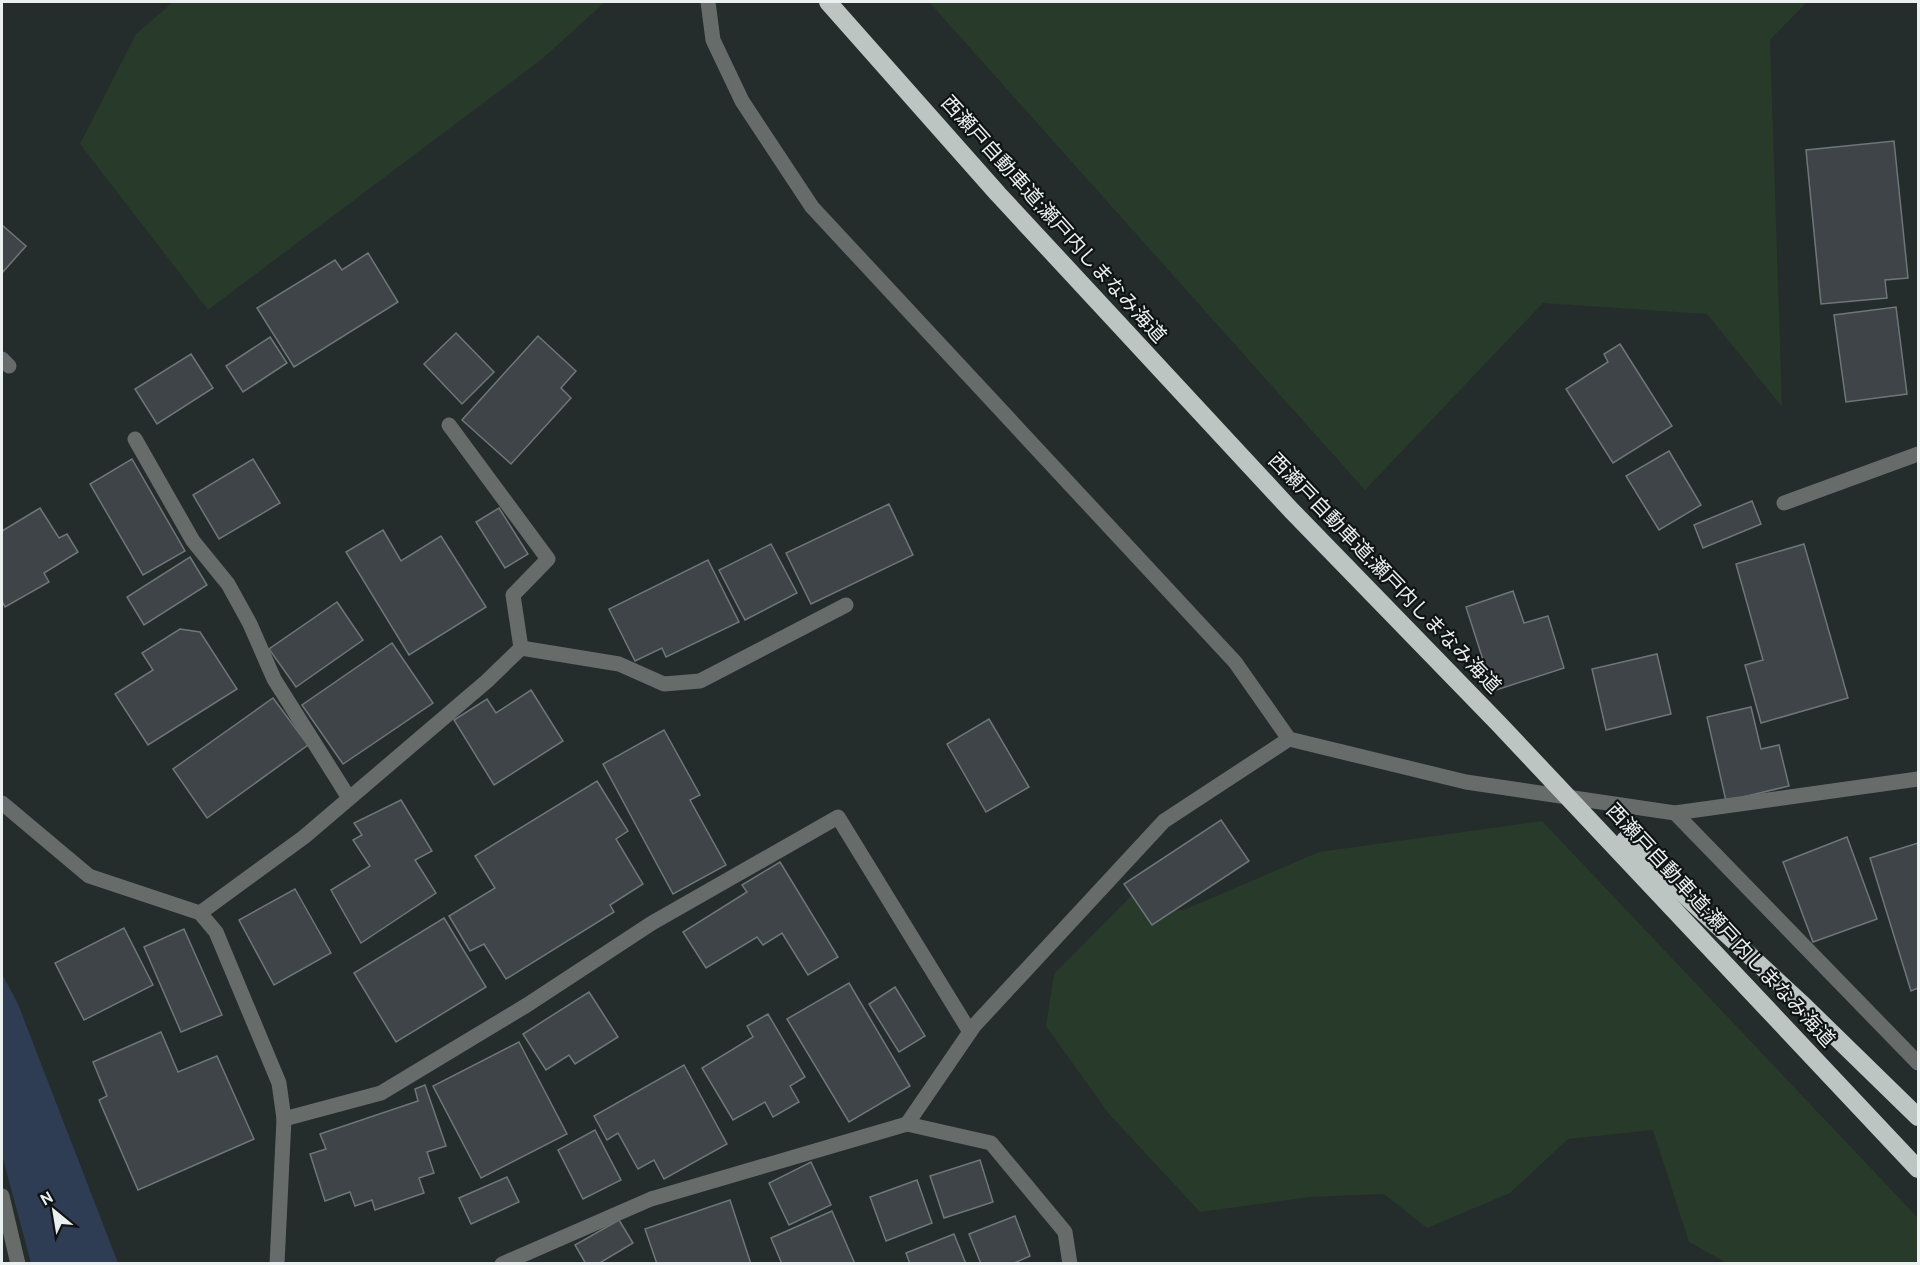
<svg xmlns="http://www.w3.org/2000/svg" width="1920" height="1265" viewBox="0 0 1920 1265" font-family="Cabin,'Noto Sans JP',sans-serif">
  <rect width="100%" height="100%" fill="#252c2c"/>
  <g fill="#283a29">
    <path d="M 173,2 L 605,2 L 542,59 L 208,310 L 80,144 L 136,34 Z"/>
    <path d="M 929,2 L 1807,2 L 1770,40 L 1782,407 L 1707,314 L 1543,303 L 1365,490 Z"/>
    <path d="M 1542,821 L 1918,1218 L 1918,1263 L 1727,1263 L 1689,1242 L 1653,1130 L 1568,1139 L 1510,1193 L 1427,1228 L 1384,1194 L 1310,1197 L 1200,1212 L 1109,1114 L 1046,1026 L 1054,974 L 1133,894 L 1149,911 L 1184,910 L 1319,852 Z"/>
  </g>
  <path fill="#2e3c54" d="M 2,974 L 18,1004 L 118,1263 L 31,1263 L 2,1155 Z"/>
  <g fill="#3e4447" stroke="#6f767a" stroke-width="1.5">
    <path d="M 1894,141 L 1908,278 L 1885,280 L 1887,298 L 1821,304 L 1806,150 Z"/>
    <path d="M 2,225 L 26,246 L 2,273 Z"/>
    <path d="M 368,253 L 398,302 L 294,367 L 257,308 L 335,260 L 342,270 Z"/>
    <path d="M 1896,307 L 1907,394 L 1846,402 L 1834,315 Z"/>
    <path d="M 456,333 L 494,372 L 462,404 L 424,364 Z"/>
    <path d="M 538,336 L 576,371 L 561,388 L 571,398 L 511,464 L 462,420 Z"/>
    <path d="M 270,337 L 287,363 L 243,392 L 226,366 Z"/>
    <path d="M 1620,344 L 1672,426 L 1613,463 L 1566,389 L 1608,362 L 1604,354 Z"/>
    <path d="M 191,354 L 213,388 L 157,424 L 135,389 Z"/>
    <path d="M 1669,451 L 1701,505 L 1659,530 L 1626,476 Z"/>
    <path d="M 132,459 L 185,551 L 143,575 L 90,484 Z"/>
    <path d="M 253,459 L 280,503 L 219,539 L 193,495 Z"/>
    <path d="M 1752,501 L 1761,524 L 1703,548 L 1694,525 Z"/>
    <path d="M 889,504 L 913,555 L 811,604 L 786,553 Z"/>
    <path d="M 40,508 L 59,538 L 67,534 L 78,552 L 44,573 L 49,582 L 5,607 L 2,601 L 2,531 Z"/>
    <path d="M 499,508 L 528,554 L 505,568 L 476,522 Z"/>
    <path d="M 383,530 L 401,561 L 441,536 L 486,607 L 409,655 L 346,552 Z"/>
    <path d="M 771,544 L 797,593 L 745,620 L 719,570 Z"/>
    <path d="M 1804,544 L 1848,698 L 1761,723 L 1745,665 L 1763,660 L 1736,564 Z"/>
    <path d="M 190,557 L 207,585 L 144,625 L 127,597 Z"/>
    <path d="M 708,560 L 739,622 L 666,657 L 662,648 L 635,661 L 609,609 Z"/>
    <path d="M 1513,591 L 1524,623 L 1548,616 L 1564,668 L 1493,691 L 1466,607 Z"/>
    <path d="M 337,602 L 363,640 L 296,687 L 269,649 Z"/>
    <path d="M 180,629 L 200,632 L 237,689 L 148,745 L 115,694 L 153,670 L 142,653 Z"/>
    <path d="M 392,643 L 433,703 L 343,764 L 302,705 Z"/>
    <path d="M 1657,654 L 1671,714 L 1606,730 L 1592,669 Z"/>
    <path d="M 531,690 L 563,741 L 494,785 L 454,720 L 487,699 L 496,713 Z"/>
    <path d="M 273,698 L 308,745 L 207,818 L 173,769 Z"/>
    <path d="M 1751,707 L 1761,749 L 1779,745 L 1789,786 L 1726,801 L 1707,717 Z"/>
    <path d="M 989,719 L 1029,787 L 986,812 L 947,744 Z"/>
    <path d="M 664,730 L 700,795 L 690,800 L 726,865 L 673,894 L 603,764 Z"/>
    <path d="M 597,781 L 628,831 L 616,839 L 643,884 L 610,905 L 614,912 L 506,979 L 484,944 L 470,951 L 449,916 L 495,888 L 475,856 Z"/>
    <path d="M 401,800 L 432,851 L 415,860 L 436,893 L 361,943 L 331,890 L 370,866 L 353,840 L 362,835 L 354,823 Z"/>
    <path d="M 1221,820 L 1249,861 L 1152,925 L 1124,884 Z"/>
    <path d="M 1847,837 L 1877,919 L 1813,942 L 1783,862 Z"/>
    <path d="M 1918,843 L 1918,988 L 1911,991 L 1870,858 Z"/>
    <path d="M 780,862 L 838,957 L 808,975 L 782,933 L 763,945 L 757,937 L 706,968 L 683,932 L 747,892 L 742,885 Z"/>
    <path d="M 295,889 L 331,953 L 274,985 L 239,920 Z"/>
    <path d="M 444,918 L 486,987 L 396,1042 L 354,973 Z"/>
    <path d="M 124,928 L 153,985 L 84,1020 L 55,963 Z"/>
    <path d="M 184,929 L 222,1015 L 181,1032 L 144,947 Z"/>
    <path d="M 849,983 L 910,1086 L 849,1122 L 787,1019 Z"/>
    <path d="M 895,987 L 925,1036 L 899,1052 L 869,1004 Z"/>
    <path d="M 589,992 L 618,1037 L 575,1064 L 569,1055 L 546,1070 L 523,1034 Z"/>
    <path d="M 768,1014 L 805,1077 L 790,1086 L 799,1102 L 773,1117 L 765,1102 L 733,1120 L 702,1068 L 753,1037 L 747,1026 Z"/>
    <path d="M 161,1032 L 178,1072 L 217,1056 L 254,1139 L 138,1190 L 99,1100 L 107,1096 L 93,1062 Z"/>
    <path d="M 519,1042 L 567,1134 L 481,1178 L 433,1086 Z"/>
    <path d="M 684,1065 L 727,1144 L 664,1179 L 654,1160 L 638,1169 L 618,1133 L 607,1140 L 594,1116 Z"/>
    <path d="M 425,1085 L 446,1146 L 427,1152 L 434,1173 L 419,1178 L 424,1193 L 375,1210 L 372,1200 L 355,1206 L 350,1192 L 325,1201 L 310,1154 L 326,1149 L 320,1134 L 418,1101 L 415,1089 Z"/>
    <path d="M 595,1130 L 621,1180 L 583,1199 L 558,1150 Z"/>
    <path d="M 980,1160 L 993,1202 L 944,1218 L 930,1176 Z"/>
    <path d="M 811,1162 L 831,1205 L 789,1225 L 769,1183 Z"/>
    <path d="M 507,1177 L 519,1202 L 471,1224 L 459,1198 Z"/>
    <path d="M 917,1180 L 932,1223 L 886,1241 L 870,1197 Z"/>
    <path d="M 730,1200 L 751,1264 L 657,1264 L 645,1229 Z"/>
    <path d="M 832,1211 L 855,1264 L 782,1264 L 771,1238 Z"/>
    <path d="M 1015,1216 L 1030,1256 L 1012,1264 L 981,1264 L 969,1234 Z"/>
    <path d="M 619,1220 L 633,1243 L 598,1264 L 586,1264 L 575,1245 Z"/>
    <path d="M 954,1234 L 966,1264 L 910,1264 L 906,1253 Z"/>
  </g>
  <g fill="none" stroke-linecap="round" stroke-linejoin="round">
    <g stroke="#676b6a" stroke-width="15">
      <path d="M 708,2 L 713,40 L 742,101 L 812,207 L 1235,662 L 1289,739 L 1466,782 L 1675,813 L 1918,779"/>
      <path d="M 2,359 L 9,366"/>
      <path d="M 135,439 L 193,541 L 228,584 L 250,624 L 274,679 L 349,798"/>
      <path d="M 1784,503 L 1918,454"/>
      <path d="M 521,648 L 619,664 L 664,684 L 700,681 L 846,605"/>
      <path d="M 2,803 L 89,876 L 200,913 L 216,932 L 279,1083 L 284,1119 L 277,1264"/>
      <path d="M 1675,813 L 1918,1063"/>
      <path d="M 200,913 L 304,837 L 487,681 L 521,648 L 513,595 L 548,559 L 449,425"/>
      <path d="M 284,1119 L 381,1093 L 527,1005 L 652,923 L 838,817 L 970,1032"/>
      <path d="M 907,1124 L 974,1026 L 1164,821 L 1289,739"/>
      <path d="M 2,1196 L 18,1264"/>
      <path d="M 502,1264 L 651,1199 L 907,1124 L 991,1143 L 1065,1232 L 1070,1264"/>
    </g>
    <g stroke="#bcc5c2" stroke-width="18">
      <path d="M 828,2 L 998,194 L 1291,510 L 1498,723 L 1918,1169"/>
      <path d="M 1625,840 L 1801,1003 L 1918,1117"/>
    </g>
  </g>
  <g text-anchor="middle" dominant-baseline="central" stroke-width="4.5" stroke-linejoin="round" paint-order="stroke">
    <g font-size="20" fill="#eaefef" stroke="#101314">
      <text transform="translate(1054 219) rotate(48)">西瀬戸自動車道;瀬戸内しまなみ海道</text>
      <text transform="translate(1385 573) rotate(46)">西瀬戸自動車道;瀬戸内しまなみ海道</text>
      <text transform="translate(1721 925) rotate(47)">西瀬戸自動車道;瀬戸内しまなみ海道</text>
    </g>
  </g>
  <rect width="1920" height="1265" fill="none" stroke="#eaefef" stroke-width="6"/>
  <g transform="translate(54 1211) rotate(330)" stroke="#101314" stroke-width="4.5" paint-order="stroke">
  <path d="M0-4.5L10 22L0 15L-10 22Z" fill="#eaefef"/>
  <text y="-9" font-size="16" font-weight="bold" text-anchor="middle" fill="#eaefef">N</text>
  </g>
</svg>
